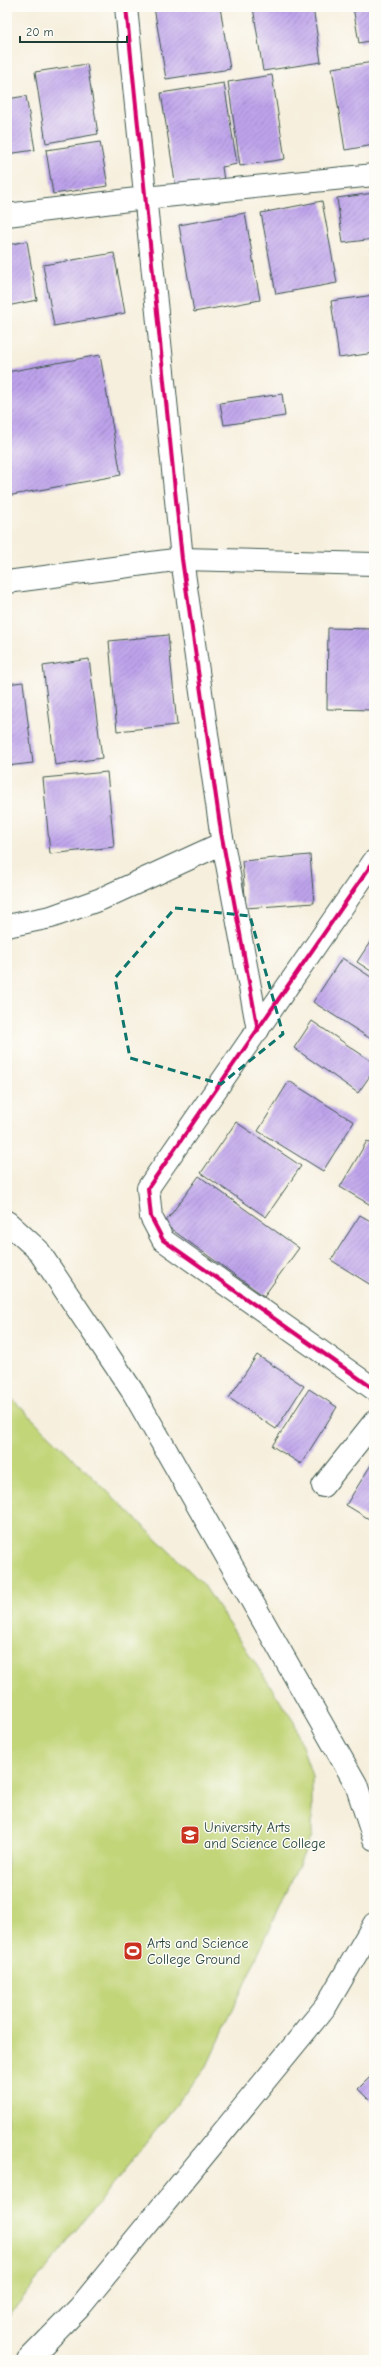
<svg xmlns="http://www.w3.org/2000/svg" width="381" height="2367" viewBox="0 0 381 2367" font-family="'Comic Neue',sans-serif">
  <defs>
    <pattern id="building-hatch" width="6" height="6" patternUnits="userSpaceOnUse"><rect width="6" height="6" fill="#bea3eb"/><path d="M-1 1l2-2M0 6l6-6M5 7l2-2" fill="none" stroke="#9a86bf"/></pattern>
  </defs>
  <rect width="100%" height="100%" fill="#fdfcf7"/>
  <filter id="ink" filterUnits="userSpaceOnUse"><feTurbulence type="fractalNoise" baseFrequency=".025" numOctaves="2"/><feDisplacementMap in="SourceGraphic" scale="8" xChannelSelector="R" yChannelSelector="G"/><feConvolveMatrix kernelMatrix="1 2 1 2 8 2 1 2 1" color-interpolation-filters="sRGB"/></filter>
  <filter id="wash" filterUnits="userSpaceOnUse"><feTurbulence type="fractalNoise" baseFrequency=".012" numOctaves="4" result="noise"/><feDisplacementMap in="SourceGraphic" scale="16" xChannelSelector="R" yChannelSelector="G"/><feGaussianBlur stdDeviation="0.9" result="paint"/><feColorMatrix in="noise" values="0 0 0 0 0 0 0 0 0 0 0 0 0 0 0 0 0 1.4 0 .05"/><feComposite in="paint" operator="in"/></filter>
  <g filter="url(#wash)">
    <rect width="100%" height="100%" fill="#f6efdd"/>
    <path fill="#c2d579" stroke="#708956" d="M 7,1394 L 203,1584 L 294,1722 L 312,1776 L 312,1836 L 207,2066 L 7,2318 Z"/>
    <g id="blocks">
      <g fill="url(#building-hatch)">
        <path d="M 154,7 L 220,7 L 230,69 L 166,79 Z"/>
        <path d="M 253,7 L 313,7 L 321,62 L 263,71 Z"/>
        <path d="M 353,7 L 374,7 L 374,40 L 359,43 Z"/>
        <path d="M 374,62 L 374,145 L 345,150 L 332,68 Z"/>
        <path d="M 87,64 L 98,134 L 46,143 L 35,72 Z"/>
        <path d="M 272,75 L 285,159 L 240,166 L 228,82 Z"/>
        <path d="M 224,83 L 237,164 L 222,167 L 224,181 L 176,188 L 161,93 Z"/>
        <path d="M 26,96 L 35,150 L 7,154 L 7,99 Z"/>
        <path d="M 100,142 L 108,186 L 53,194 L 46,150 Z"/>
        <path d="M 374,193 L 374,239 L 343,243 L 337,198 Z"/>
        <path d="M 322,201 L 337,283 L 276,294 L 261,213 Z"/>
        <path d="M 245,213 L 260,300 L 194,312 L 179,225 Z"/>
        <path d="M 27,241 L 37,300 L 7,306 L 7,245 Z"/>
        <path d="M 371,248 L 374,248 L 374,272 L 373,272 Z"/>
        <path d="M 114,253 L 125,313 L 54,326 L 43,265 Z"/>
        <path d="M 374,295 L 374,353 L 339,358 L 331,301 Z"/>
        <path d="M 100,355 L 121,475 L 7,496 L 7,372 Z"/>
        <path d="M 282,394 L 285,416 L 224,425 L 220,403 Z"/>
        <path d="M 328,628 L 374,629 L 374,710 L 327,709 Z"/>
        <path d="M 168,635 L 177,725 L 117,731 L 109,641 Z"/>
        <path d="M 89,659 L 102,758 L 55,765 L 43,666 Z"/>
        <path d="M 23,682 L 33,763 L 7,766 L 7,684 Z"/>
        <path d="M 107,772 L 114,847 L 50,854 L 43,778 Z"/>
        <path d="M 310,855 L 314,903 L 246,908 L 242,861 Z"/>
        <path d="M 374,936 L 374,973 L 357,962 Z"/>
        <path d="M 342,958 L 374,979 L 374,1041 L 313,1002 Z"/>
        <path d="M 312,1021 L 374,1063 L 374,1070 L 358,1093 L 294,1048 Z"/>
        <path d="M 289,1081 L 354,1122 L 323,1171 L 258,1131 Z"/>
        <path d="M 236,1122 L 301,1166 L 266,1217 L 201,1173 Z"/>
        <path d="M 367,1141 L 374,1145 L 374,1207 L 340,1187 Z"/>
        <path d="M 199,1176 L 299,1248 L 264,1296 L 164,1224 Z"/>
        <path d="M 360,1215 L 374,1223 L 374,1287 L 331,1260 Z"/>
        <path d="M 257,1355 L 304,1386 L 276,1429 L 229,1398 Z"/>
        <path d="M 309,1389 L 337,1407 L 301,1464 L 272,1446 Z"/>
        <path d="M 374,1460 L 374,1522 L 346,1505 Z"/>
        <path d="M 374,2073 L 374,2105 L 358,2089 Z"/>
      </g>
    </g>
  </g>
  <g filter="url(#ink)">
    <use href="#blocks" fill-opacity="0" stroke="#3f584d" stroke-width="1"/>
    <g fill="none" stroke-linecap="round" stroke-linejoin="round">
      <defs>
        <g id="minor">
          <path d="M 126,7 L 182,559 L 221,832 L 258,1030"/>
          <path d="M 7,215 L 145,198 L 374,175"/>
          <path d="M 7,582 L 182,559 L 374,564"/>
          <path d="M 374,861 L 148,1188 L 151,1217 L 163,1240 L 374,1389"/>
          <path d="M 7,926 L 51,917 L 101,899 L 223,843"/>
          <path d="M 7,1222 L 38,1250 L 133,1392 L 356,1784 L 374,1839"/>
          <path d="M 323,1486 L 374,1422"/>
          <path d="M 28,2360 L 79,2308 L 326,2006 L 374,1924"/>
        </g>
      </defs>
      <use href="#minor" stroke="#3f584d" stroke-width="24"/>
      <use href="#minor" stroke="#fff" stroke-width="22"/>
      <defs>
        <g id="cycleway">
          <path d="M 126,7 L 182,559 L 221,832 L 258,1030"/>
          <path d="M 374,861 L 148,1188 L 151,1217 L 163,1240 L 374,1389"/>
        </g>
      </defs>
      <use href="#cycleway" stroke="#fdfcf7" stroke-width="6"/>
      <use href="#cycleway" stroke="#d6006c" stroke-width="4"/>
    </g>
  </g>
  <path fill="none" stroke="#0f766e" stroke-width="3" stroke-dasharray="8 5" stroke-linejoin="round" d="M 175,908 L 250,916 L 283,1034 L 221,1084 L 130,1058 L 115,978 Z"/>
  <defs>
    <symbol id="university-square" viewBox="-11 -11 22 22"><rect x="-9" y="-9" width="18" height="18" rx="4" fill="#c8321e" stroke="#fdfcf7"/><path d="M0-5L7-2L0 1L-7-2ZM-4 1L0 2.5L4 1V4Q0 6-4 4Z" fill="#fff"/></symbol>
    <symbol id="stadium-square" viewBox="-11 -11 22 22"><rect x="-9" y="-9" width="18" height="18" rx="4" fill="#c8321e" stroke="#fdfcf7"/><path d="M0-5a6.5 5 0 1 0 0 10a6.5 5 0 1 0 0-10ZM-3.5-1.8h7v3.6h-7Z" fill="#fff"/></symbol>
  </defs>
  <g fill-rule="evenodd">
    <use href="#university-square" x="179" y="1824" width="22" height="22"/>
    <use href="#stadium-square" x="122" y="1940" width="22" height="22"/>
  </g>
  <g text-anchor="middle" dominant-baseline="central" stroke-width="3" stroke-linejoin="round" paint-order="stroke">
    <g font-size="14" fill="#1f3d34" stroke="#fdfcf7" text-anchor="start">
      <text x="204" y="1827">University Arts<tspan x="204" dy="16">and Science College</tspan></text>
      <text x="147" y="1943">Arts and Science<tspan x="147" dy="16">College Ground</tspan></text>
    </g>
  </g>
  <rect width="381" height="2367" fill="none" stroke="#fdfcf7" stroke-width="24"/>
  <path d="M20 36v6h107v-6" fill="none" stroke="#1f3d34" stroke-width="2"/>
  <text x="26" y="36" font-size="12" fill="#1f3d34" stroke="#fdfcf7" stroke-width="3" paint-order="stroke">20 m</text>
</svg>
